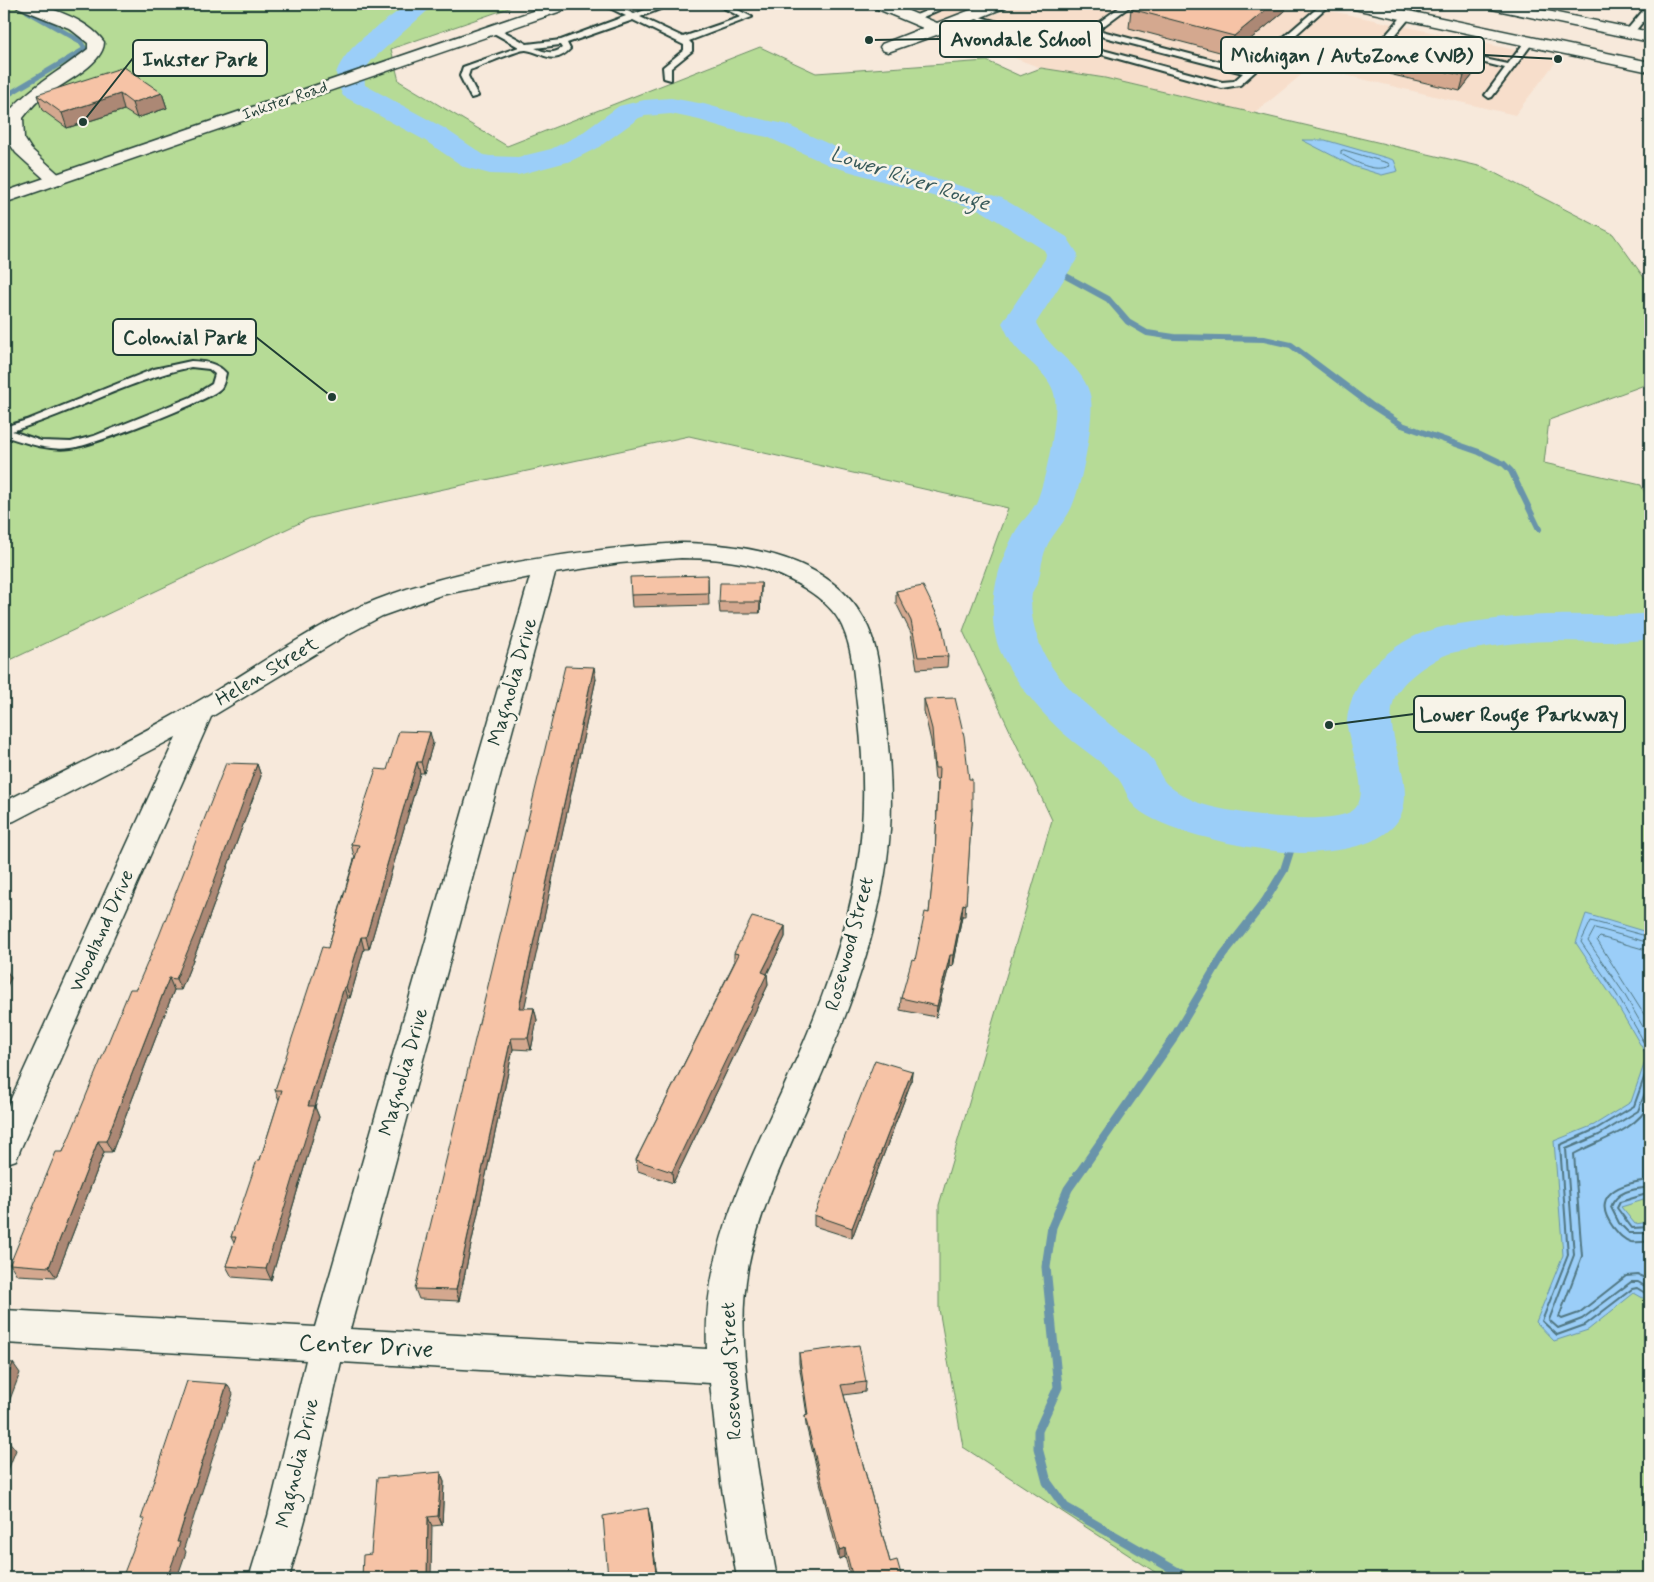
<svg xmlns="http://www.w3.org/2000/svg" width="1654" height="1582" viewBox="0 0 1654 1582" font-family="Mynerve,sans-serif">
  <rect width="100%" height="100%" fill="#f7e9db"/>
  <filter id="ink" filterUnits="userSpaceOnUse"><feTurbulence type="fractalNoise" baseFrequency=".02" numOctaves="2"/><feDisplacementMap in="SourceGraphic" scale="10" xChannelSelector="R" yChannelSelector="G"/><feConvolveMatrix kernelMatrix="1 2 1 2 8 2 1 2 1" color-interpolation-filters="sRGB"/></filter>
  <g filter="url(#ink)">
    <g fill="#f7decb">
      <path d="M 895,4 L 984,4 L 939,21 Z"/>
      <path d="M 1019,4 L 1298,4 L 1558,59 L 1515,115 L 1311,67 L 1255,113 L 1105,78 L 1041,68 L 948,33 Z"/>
    </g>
    <path fill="#b6db96" stroke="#6a8c65" d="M 4,4 L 513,4 L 509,8 L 391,49 L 399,81 L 507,146 L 760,47 L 816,73 L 987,61 L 1020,76 L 1041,68 L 1105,78 L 1483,167 L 1613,234 L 1650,286 L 1650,383 L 1549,420 L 1544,463 L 1641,485 L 1650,503 L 1650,1578 L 1164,1578 L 963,1447 L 939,1309 L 939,1205 L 1052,820 L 963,631 L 1008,508 L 689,436 L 310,518 L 4,663 Z"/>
    <g fill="#9bcef8" stroke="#6994aa">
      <path d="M 1302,140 L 1325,140 L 1394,160 L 1398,171 L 1382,175 L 1353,166 Z"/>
      <path d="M 1586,914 L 1650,933 L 1650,1198 L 1621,1207 L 1635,1224 L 1650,1222 L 1650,1302 L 1634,1293 L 1588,1330 L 1554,1341 L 1536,1322 L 1563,1255 L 1554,1141 L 1594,1125 L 1631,1102 L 1647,1056 L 1613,998 L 1576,943 Z"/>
    </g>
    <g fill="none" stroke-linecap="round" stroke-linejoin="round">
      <g stroke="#517782" stroke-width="1">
        <path d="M 1344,150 L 1388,163 L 1390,166 C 1373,173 1356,162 1341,154 L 1341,151 Z"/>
        <path d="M 1650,943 L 1595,928 L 1588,941 L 1623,992 L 1650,1039"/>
        <path d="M 1650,951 L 1600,937 L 1597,940 L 1650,1024"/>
        <path d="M 1643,1040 L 1617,995 L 1581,942 L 1591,921 L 1650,937"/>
      </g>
      <g stroke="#517782" stroke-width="2">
        <path d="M 1642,1039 L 1650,1052"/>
        <path d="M 1650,1061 L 1634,1106 L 1596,1129 L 1560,1145 L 1568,1255 L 1542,1321 L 1557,1335 L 1585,1325 L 1632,1289 L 1637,1288 L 1650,1296"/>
        <path d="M 1650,1080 L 1638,1111 L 1599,1135 L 1566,1149 L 1574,1255 L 1549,1320 L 1558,1328 L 1582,1319 L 1631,1282 L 1638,1282 L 1650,1289"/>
        <path d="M 1650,1103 C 1635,1132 1601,1139 1574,1154 L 1582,1256 L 1559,1317 L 1562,1319 L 1579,1313 L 1626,1276 L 1638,1275 L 1650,1280"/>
        <path d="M 1650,1180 C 1621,1183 1589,1194 1613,1227 C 1618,1233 1623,1240 1631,1242 C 1637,1243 1644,1242 1650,1241"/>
        <path d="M 1650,1187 C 1635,1189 1617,1190 1611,1207 L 1619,1223 L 1629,1233 L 1650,1233"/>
        <path d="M 1650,1193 L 1620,1202 L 1617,1208 L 1632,1228 L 1650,1227"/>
      </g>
      <g stroke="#6994aa" stroke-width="5">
        <path d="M 4,97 L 85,49 L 80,41 L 27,11"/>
        <path d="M 1053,269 L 1055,270"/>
      </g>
      <path stroke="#6994aa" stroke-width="6" d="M 1053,269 L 1108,299 L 1128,322 L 1147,333 L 1174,337 L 1264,339 L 1291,345 L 1371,405 L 1402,425 L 1479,452 L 1504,464 L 1511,471 L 1539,529"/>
      <path stroke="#6994aa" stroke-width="8" d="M 1172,1040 L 1223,955 L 1265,901 L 1284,870 L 1291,848 L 1285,833"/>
      <path stroke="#6994aa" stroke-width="9" d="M 1173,1039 L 1068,1189 L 1052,1227 L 1046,1267 L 1058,1387 L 1038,1431 L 1038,1448 L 1047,1482 L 1065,1507 L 1188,1578"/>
      <path fill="#9bcef8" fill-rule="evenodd" d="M 407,4 L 435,4 L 372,60 L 364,71 L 365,85 L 444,128 L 484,155 L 490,156 L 518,157 L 551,149 L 579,135 L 619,106 L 644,100 L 671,98 L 704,104 L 747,116 L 785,124 L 851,154 L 1002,198 L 1067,237 L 1078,254 L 1077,259 L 1036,323 C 1049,351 1086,366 1091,399 C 1094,420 1082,484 1073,504 C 1068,517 1059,527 1051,539 C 1043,550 1042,565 1039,578 C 1038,584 1033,589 1032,594 C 1029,611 1035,632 1041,647 C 1054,680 1094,712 1121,733 C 1130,740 1141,747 1149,755 C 1157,764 1160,778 1168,785 C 1176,792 1190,799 1199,803 C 1227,813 1327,827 1352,811 C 1375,795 1345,742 1347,720 C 1350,685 1379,655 1409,639 C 1429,628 1450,625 1472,622 C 1500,618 1527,615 1555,615 C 1587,614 1618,617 1650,613 L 1650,639 C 1619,644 1588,641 1556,641 C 1531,641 1507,644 1481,648 C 1467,650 1452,651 1439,658 C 1424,666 1399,683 1394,700 C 1380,742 1433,803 1383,835 C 1362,849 1329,852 1304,853 C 1265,853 1165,834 1136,808 C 1127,800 1125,785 1116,776 C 1100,760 1080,748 1063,733 C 1041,713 1014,681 1001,653 C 984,616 996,568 1014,534 C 1020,522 1030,515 1036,503 C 1045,484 1058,420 1055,399 C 1053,376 1027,362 1014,345 C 1009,339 1006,331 1002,323 L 1045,259 L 1046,254 L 1044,250 L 980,210 L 831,166 L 767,137 L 732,130 L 699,120 L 671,114 L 645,116 L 639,118 L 599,147 L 571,161 L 518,175 L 490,174 L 464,167 L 424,140 L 343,96 L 338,85 L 336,73 C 347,43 383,24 407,4 Z"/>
      <defs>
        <g id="service">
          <path d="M 602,4 L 612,4 L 634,14 L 662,4 L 673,4 L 640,17 L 683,37 L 741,17 L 716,4 L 726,4 L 752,17 L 689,41 L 692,44 L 692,51 L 671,68 L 671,80 L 664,78 L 663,67 L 684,50 L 684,45 L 633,20 L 567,43 L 570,49 C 553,67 543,52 526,50 C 519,49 479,67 470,70 L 468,76 L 478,96 L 471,98 L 460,76 L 463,67 L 519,47 L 490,31 L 490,27 L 496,27 L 527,44 L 561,40 L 626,16 ZM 560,45 L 562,48 C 553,55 544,52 535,48 Z"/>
          <path d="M 943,4 L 953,4 L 916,20 L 909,18 Z"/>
          <path d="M 1124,4 L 1133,4 L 1098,30 L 1247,69 L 1322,4 L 1330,4 L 1240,85 L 1222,88 L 965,16 L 969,14 L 1072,42 ZM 1093,34 L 1243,73 L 1234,81 L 1222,82 L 1080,44 Z"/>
          <path d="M 1647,6 L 1650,6 L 1650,13 L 1632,35 L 1626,35 L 1626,31 Z"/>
          <path d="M 1405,13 L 1412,15 L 1392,39 L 1426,46 L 1426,50 L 1388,43 L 1366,69 L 1360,69 L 1360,65 Z"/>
          <path d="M 1527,39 L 1534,41 L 1492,97 L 1489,98 L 1485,95 L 1505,68 L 1457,56 L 1461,54 L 1508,64 Z"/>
          <path d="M 191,361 C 205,362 216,362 226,373 C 225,377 224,384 221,388 C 210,401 92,446 71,448 C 48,451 26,443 4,436 L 4,427 L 27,420 L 154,369 ZM 191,367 L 209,369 L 215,374 L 212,384 L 191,397 L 94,436 L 71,442 L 41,441 L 12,431 C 73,413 129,380 191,367 Z"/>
        </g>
        <g id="minor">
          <path d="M 15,4 C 42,2 88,19 104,42 C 104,66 56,86 39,100 C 33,105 28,112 23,118 L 24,138 L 31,149 L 65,180 L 62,184 L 50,184 L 16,153 L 6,138 L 5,117 C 25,89 61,71 88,49 L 88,43 L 69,28 L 17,7 Z"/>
          <path d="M 871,4 L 892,4 L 937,23 L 986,4 L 1008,4 L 1006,7 L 945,32 L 888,52 L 882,50 L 880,47 L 882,44 L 923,28 L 873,7 Z"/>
          <path d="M 681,543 C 749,544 836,558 868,627 C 878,649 880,675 883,698 C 888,741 893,786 890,830 C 884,916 854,999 820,1078 C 793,1140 761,1201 748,1268 C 740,1313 744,1356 749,1400 C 755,1460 766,1519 777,1578 L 737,1578 L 721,1483 L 710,1383 L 341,1362 L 306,1516 L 289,1578 L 249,1578 L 268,1516 L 306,1360 L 4,1343 L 4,1310 L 315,1327 L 530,577 L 441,595 L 382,616 L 350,633 L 211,717 L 20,1150 L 16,1160 L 4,1164 L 4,1114 L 176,737 L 14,821 L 4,824 L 4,802 C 70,768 138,737 202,699 C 257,667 318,622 376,600 C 466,565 584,549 681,543 ZM 681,558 C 727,558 767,564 806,589 C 820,598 835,610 842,626 C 853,649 854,678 857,704 C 862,744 865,785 862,826 C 858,894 836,963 811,1025 C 769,1130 701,1232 707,1349 L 350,1329 L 555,573 L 620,563 Z"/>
        </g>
        <path id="secondary" d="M 553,4 L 575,4 L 573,7 L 4,203 L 4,192 Z"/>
        <g id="primary">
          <path d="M 1346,4 L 1375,4 L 1650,62 L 1650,72 L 1354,9 Z"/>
          <path d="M 1484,4 L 1513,4 L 1650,32 L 1650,42 L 1492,9 Z"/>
        </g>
      </defs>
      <use href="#service" stroke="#1f3d34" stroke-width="4"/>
      <use href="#minor" stroke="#1f3d34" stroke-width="3"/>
      <use href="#secondary" stroke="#1f3d34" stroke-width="3"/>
      <use href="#primary" stroke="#1f3d34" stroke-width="3"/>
      <use href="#service" fill="#f7f3e8" fill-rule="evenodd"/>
      <use href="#minor" fill="#f7f3e8" fill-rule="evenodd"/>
      <use href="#secondary" fill="#f7f3e8" fill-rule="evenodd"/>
      <use href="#primary" fill="#f7f3e8" fill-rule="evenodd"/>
    </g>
    <g fill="#d4a88f" stroke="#1f3d34">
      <path d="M 1138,4 L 1286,4 L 1285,11 L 1231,55 L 1129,28 L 1131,9 Z"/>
      <path d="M 1617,4 L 1637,4 L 1633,8 Z"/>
      <path d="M 1393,59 L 1476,71 L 1460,91 L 1389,74 Z"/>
      <path d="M 162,93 L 167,108 L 137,118 L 124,110 L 67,128 L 42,110 L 37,95 Z"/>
      <path d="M 708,575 L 709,605 L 632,607 L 631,595 Z"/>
      <path d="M 761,583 L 760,613 L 720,613 L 719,602 Z"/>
      <path d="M 896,591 L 948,656 L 947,667 L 917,669 L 911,633 L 896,603 Z"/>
      <path d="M 596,679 L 524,1008 L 534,1008 L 537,1020 L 531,1050 L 513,1049 L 459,1301 L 419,1299 L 415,1289 Z"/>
      <path d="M 924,699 L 972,808 L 965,916 L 962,916 L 952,967 L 949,966 L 936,1017 L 900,1010 L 901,998 L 915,960 L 929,913 L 935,859 L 938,779 L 935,779 L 931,741 L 924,711 Z"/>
      <path d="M 433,743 L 424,773 L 420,773 L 369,949 L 364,949 L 350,998 L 347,998 L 315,1107 L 319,1117 L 271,1280 L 232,1277 L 226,1266 L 234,1243 L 231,1237 L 260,1160 L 279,1100 L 275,1090 L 328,948 L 355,856 L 354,856 L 351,844 L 387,770 Z"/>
      <path d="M 257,764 L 261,776 L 200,942 L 181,990 L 174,990 L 112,1152 L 104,1152 L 56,1277 L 17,1275 L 10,1264 L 63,1152 L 136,989 Z"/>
      <path d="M 785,926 L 785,937 L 767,974 L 768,985 L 673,1183 L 638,1171 L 636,1160 L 734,963 L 734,953 Z"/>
      <path d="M 912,1071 L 911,1082 L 852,1238 L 814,1226 L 814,1215 Z"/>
      <path d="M 799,1353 L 866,1382 L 865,1392 L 844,1395 L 890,1562 L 902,1578 L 851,1578 L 845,1557 L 839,1559 L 806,1425 L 805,1416 L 807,1415 L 799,1363 Z"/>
      <path d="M 441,1472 L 444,1482 L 442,1525 L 432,1526 L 371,1554 Z"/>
      <path d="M 650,1518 L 657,1578 L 608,1578 Z"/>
    </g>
    <g fill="#ac8874" stroke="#1f3d34">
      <path d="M 1273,4 L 1286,4 L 1285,11 L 1231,55 L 1234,36 Z"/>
      <path d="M 1480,56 L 1476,71 L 1460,91 L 1464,76 Z"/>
      <path d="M 162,93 L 167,108 L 137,118 L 132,103 Z"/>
      <path d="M 120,94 L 124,110 L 67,128 L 62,113 Z"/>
      <path d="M 761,583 L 761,594 L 760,613 L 760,602 Z"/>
      <path d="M 594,667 L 596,679 L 522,1019 L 519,1008 Z"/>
      <path d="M 430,732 L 433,743 L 424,773 L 421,762 Z"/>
      <path d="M 417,762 L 420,773 L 369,949 L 366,937 Z"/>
      <path d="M 257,764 L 261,776 L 200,942 L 181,990 L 176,979 Z"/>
      <path d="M 963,904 L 962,916 L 952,967 L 953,955 Z"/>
      <path d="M 785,926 L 785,937 L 767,974 L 768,985 L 673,1183 L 672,1172 L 762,972 Z"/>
      <path d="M 361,937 L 364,949 L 350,998 L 346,987 Z"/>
      <path d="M 950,955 L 949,966 L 936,1017 L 937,1006 Z"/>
      <path d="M 4,966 L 11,978 L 4,992 Z"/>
      <path d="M 169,978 L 174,990 L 112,1152 L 106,1141 Z"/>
      <path d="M 344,987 L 347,998 L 315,1107 L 319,1117 L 271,1280 L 266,1269 L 308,1106 Z"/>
      <path d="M 534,1008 L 537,1020 L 531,1050 L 528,1038 Z"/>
      <path d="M 511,1038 L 513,1049 L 459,1301 L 456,1290 Z"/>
      <path d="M 912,1071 L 911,1082 L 852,1238 L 852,1228 Z"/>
      <path d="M 98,1141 L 104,1152 L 56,1277 L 49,1267 Z"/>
      <path d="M 13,1363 L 20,1373 L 4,1415 L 4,1386 Z"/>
      <path d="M 227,1384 L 233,1394 L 184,1548 L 186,1552 L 177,1578 L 167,1578 L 177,1542 Z"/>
      <path d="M 8,1440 L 16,1450 L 4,1480 L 4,1451 Z"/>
      <path d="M 441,1472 L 444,1482 L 442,1525 L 438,1516 Z"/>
      <path d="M 648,1508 L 650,1518 L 657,1578 L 656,1573 Z"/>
      <path d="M 428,1517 L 432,1526 L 431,1578 L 427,1578 Z"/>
      <path d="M 845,1548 L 845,1557 L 839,1559 L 839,1550 Z"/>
    </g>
    <g fill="#f6c3a6" stroke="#1f3d34">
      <path d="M 1138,4 L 1273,4 L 1234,36 L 1131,9 Z"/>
      <path d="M 1409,40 L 1480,56 L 1464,76 L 1393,59 Z"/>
      <path d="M 124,67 L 162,93 L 132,103 L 120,94 L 62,113 L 37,95 Z"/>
      <path d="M 708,575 L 708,593 L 631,595 L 630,577 Z"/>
      <path d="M 720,583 L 761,583 L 760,602 L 719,602 Z"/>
      <path d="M 923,586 L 942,625 L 948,656 L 918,657 L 911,621 L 896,591 Z"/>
      <path d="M 565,666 L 594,667 L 519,1008 L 534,1008 L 528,1038 L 511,1038 L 456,1290 L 415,1289 Z"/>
      <path d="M 955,698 L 964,736 L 969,779 L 972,779 L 972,808 L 966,905 L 963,904 L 953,955 L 950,955 L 937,1006 L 901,998 L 912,959 L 915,960 L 925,912 L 929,913 L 935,855 L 939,768 L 935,768 L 932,729 L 924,699 Z"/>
      <path d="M 399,731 L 430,732 L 421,762 L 417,762 L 366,937 L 361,937 L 346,987 L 344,987 L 308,1106 L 315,1106 L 266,1269 L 226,1266 L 236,1237 L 231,1237 L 257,1160 L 260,1160 L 282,1090 L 275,1090 L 322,947 L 328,948 L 359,845 L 351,844 L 376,769 L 387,770 Z"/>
      <path d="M 226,763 L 257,764 L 196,931 L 176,979 L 169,978 L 106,1141 L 98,1141 L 49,1267 L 10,1264 L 56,1152 L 63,1152 L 130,989 L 136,989 L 159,936 Z"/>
      <path d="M 752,917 L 785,926 L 762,972 L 767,974 L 672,1172 L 636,1160 L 739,954 L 734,953 Z"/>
      <path d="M 875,1060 L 912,1071 L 852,1228 L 814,1215 Z"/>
      <path d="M 859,1345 L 866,1382 L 841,1385 L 890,1562 L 897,1560 L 902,1578 L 853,1578 L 845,1548 L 839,1550 L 805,1416 L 808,1415 L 799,1353 Z"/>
      <path d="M 4,1362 L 13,1363 L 4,1386 Z"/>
      <path d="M 187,1381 L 227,1384 L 177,1542 L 180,1542 L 167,1578 L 122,1578 L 145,1519 L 141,1519 Z"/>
      <path d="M 4,1439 L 8,1440 L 4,1451 Z"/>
      <path d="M 441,1472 L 438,1516 L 428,1517 L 427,1578 L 362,1578 L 363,1555 L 371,1554 L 377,1478 Z"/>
      <path d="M 648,1508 L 656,1573 L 654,1573 L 655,1578 L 608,1578 L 603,1516 Z"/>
    </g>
  </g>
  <g text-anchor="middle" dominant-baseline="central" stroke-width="5" stroke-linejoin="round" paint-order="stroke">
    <g font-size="16" fill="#1f3d34" stroke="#f7f3e8">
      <text transform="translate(285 101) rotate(-19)">Inkster Road</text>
    </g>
    <g font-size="20" fill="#1f3d34" stroke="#f7f3e8">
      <text transform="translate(267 672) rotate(-31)">Helen Street</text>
      <text transform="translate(513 682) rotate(-74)">Magnolia Drive</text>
      <text transform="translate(102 931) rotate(-66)">Woodland Drive</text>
      <text transform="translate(850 944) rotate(-75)">Rosewood Street</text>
      <text transform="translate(404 1072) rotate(-74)">Magnolia Drive</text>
      <text transform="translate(732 1371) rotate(-93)">Rosewood Street</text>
      <text transform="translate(298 1463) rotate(-77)">Magnolia Drive</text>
    </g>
    <g font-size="21" font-style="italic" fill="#385a5b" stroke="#f7f3e8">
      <text transform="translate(910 179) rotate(18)">Lower River Rouge</text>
    </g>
    <g font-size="24" fill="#1f3d34" stroke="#f7f3e8">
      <text transform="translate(366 1347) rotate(3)">Center Drive</text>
    </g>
  </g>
  <path fill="none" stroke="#1f3d34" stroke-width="2" d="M869 40L940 39M1558 59L1484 55M83 122L133 58M332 397L256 337M1329 725L1414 714"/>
  <g fill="#1f3d34" stroke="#f7f3e8" stroke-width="2">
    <circle cx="869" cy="40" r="5"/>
    <circle cx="1558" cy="59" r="5"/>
    <circle cx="83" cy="122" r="5"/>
    <circle cx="332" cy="397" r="5"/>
    <circle cx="1329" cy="725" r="5"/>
  </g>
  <g fill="#f7f3e8" stroke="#1f3d34" stroke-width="2">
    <rect x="940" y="21" width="162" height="36" rx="5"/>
    <rect x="1221" y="37" width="263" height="36" rx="5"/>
    <rect x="133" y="40" width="134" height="36" rx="5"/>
    <rect x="113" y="319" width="143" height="36" rx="5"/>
    <rect x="1414" y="696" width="211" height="36" rx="5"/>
  </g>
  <g font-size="21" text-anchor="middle" font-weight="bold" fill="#1f3d34">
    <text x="1021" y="46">Avondale School</text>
    <text x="1352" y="62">Michigan / AutoZone (WB)</text>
    <text x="200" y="66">Inkster Park</text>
    <text x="185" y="344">Colonial Park</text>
    <text x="1519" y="721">Lower Rouge Parkway</text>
  </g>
  <rect width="1654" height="1582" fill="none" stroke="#f7f3e8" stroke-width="20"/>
  <rect x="10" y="10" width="1634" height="1562" fill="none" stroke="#1f3d34" stroke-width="2" filter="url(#ink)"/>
</svg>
